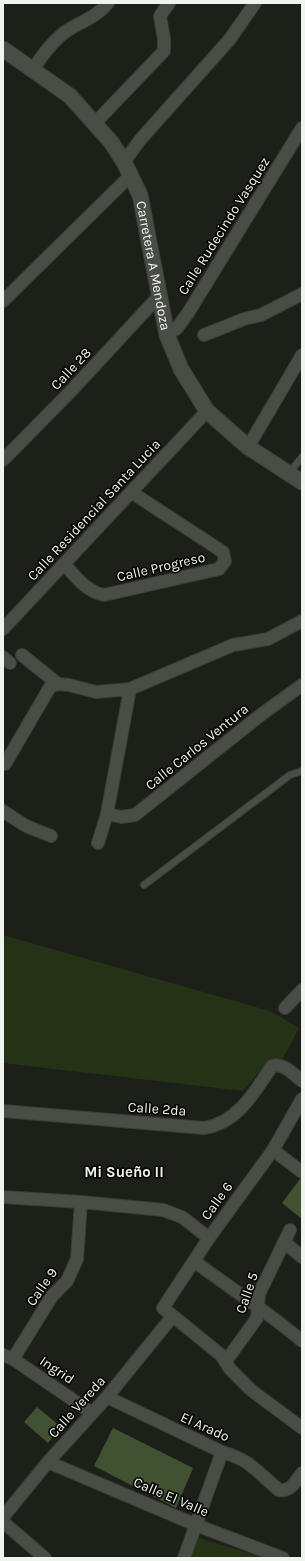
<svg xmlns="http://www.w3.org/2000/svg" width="305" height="1561" viewBox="0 0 305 1561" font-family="Karla,sans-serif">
  <rect width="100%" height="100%" fill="#1d2019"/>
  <g fill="#243316">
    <path d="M 3,935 L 270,1011 L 299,1028 L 283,1058 L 270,1060 L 243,1091 L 3,1063 Z"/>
    <path d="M 193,1536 L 265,1558 L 186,1558 Z"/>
  </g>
  <g fill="#415232">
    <path d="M 300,1179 L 302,1179 L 302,1219 L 282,1203 Z"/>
    <path d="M 37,1407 L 61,1427 L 48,1443 L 24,1422 Z"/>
    <path d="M 113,1428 L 193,1468 L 176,1508 L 94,1466 Z"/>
  </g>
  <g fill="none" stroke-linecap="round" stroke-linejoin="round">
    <defs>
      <g id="service">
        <path d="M 289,473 L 302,457"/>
        <path d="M 144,885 L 290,775 L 302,771"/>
      </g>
      <g id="minor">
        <path d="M 33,69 C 40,59 48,47 57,39 C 72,23 92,22 108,3"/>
        <path d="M 95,123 L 164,51 L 164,39 L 160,16 L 169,3"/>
        <path d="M 124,162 L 140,140 L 230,39 L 255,3"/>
        <path d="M 3,301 L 131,175"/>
        <path d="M 167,335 L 177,328 L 188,313 L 302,128"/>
        <path d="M 204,335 L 244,319 L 261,315 L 302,294"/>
        <path d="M 248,447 L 302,355"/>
        <path d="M 3,460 L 72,390 L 158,297"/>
        <path d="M 64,564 C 76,577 87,592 104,595 L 219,569 L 225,561 L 223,552 L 131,492"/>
        <path d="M 3,629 L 207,411"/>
        <path d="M 22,655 L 58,684"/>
        <path d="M 3,657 L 10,663"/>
        <path d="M 5,764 L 50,687 L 58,684 L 69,685 L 96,692 L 130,689 L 233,645 L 268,639 L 302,621"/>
        <path d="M 3,811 L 26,826 L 51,836"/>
        <path d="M 107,814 L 121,817 L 135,815 L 262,714 L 302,685"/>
        <path d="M 98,843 L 107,814 L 130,689"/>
        <path d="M 285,1008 L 302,990"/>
        <path d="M 302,1099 L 273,1150 L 209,1238 L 163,1308 L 221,1355 L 230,1369 L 251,1390 L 302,1428"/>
        <path d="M 3,1111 L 204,1128 C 238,1123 255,1091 272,1066 C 283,1062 294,1075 302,1081"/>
        <path d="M 273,1150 L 302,1172"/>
        <path d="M 3,1197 L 81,1202 L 163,1210 L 182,1217 L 209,1238"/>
        <path d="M 284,1242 L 302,1257"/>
        <path d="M 194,1261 C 230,1288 268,1312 302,1341"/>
        <path d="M 3,1355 L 13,1359 L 92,1413"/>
        <path d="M 13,1359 L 52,1296 L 67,1281 L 77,1259 L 81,1202"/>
        <path d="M 226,1361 L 257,1318 L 259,1294 L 290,1230"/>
        <path d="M 107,1397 L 222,1452 C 251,1460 257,1472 279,1490 C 291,1492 296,1481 302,1473"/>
        <path d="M 48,1462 L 196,1525 L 283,1558"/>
        <path d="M 3,1517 L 48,1462 L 107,1397 L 172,1317"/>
        <path d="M 3,1522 L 45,1558"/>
        <path d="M 184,1558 L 222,1452"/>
      </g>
      <g id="tertiary">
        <path id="s1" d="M 3,49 L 70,96 L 111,142 L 124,162 L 140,195 L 167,335 L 181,369 L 207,411 L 248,447 L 302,482"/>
      </g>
    </defs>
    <use href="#service" stroke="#3a3d38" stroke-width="8"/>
    <use href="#minor" stroke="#3a3d38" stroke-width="14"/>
    <use href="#tertiary" stroke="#3a3d38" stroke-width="17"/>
    <use href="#service" stroke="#494d45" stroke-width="6"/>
    <use href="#minor" stroke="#494d45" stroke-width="12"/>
    <use href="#tertiary" stroke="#494d45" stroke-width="15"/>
  </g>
  <g text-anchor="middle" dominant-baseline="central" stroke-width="3.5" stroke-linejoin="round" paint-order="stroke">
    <g font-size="14" fill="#f0f3ee" stroke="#080907">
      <text transform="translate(224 226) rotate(-58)">Calle Rudecindo Vasquez</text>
      <text stroke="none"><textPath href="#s1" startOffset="276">Carretera A Mendoza</textPath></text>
      <text transform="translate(71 369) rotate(-47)">Calle 28</text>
      <text transform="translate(94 510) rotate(-47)">Calle Residencial Santa Lucia</text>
      <text transform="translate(161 567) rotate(-13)">Calle Progreso</text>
      <text transform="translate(197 747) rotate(-39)">Calle Carlos Ventura</text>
      <text transform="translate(157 1109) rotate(4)">Calle 2da</text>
      <text transform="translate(217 1201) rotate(-54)">Calle 6</text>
      <text transform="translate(42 1287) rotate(-55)">Calle 9</text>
      <text transform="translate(247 1293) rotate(-71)">Calle 5</text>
      <text transform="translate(57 1370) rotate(34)">Ingrid</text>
      <text transform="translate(77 1407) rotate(-48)">Calle Vereda</text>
      <text transform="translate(205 1427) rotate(24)">El Arado</text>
      <text transform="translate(171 1497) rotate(23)">Calle El Valle</text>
    </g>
    <g font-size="15" font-weight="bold" fill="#f0f3ee" stroke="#080907">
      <text x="124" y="1172">Mi Sueño II</text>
    </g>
  </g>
  <rect width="305" height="1561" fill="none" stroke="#f0f3ee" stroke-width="8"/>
</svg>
